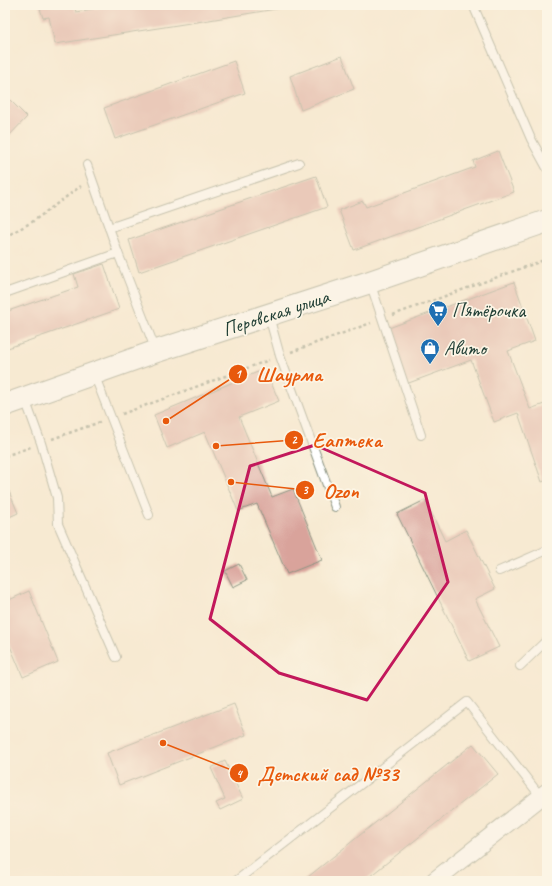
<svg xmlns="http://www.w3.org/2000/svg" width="552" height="886" viewBox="0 0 552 886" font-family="Caveat,sans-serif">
  <rect width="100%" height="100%" fill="#fcf5e5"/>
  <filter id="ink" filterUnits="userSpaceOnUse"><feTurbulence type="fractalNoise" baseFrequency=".025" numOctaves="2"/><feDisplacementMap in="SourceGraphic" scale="8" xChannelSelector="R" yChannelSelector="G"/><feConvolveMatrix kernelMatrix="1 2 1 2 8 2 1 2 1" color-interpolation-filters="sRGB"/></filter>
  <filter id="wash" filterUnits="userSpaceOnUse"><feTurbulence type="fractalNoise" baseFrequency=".012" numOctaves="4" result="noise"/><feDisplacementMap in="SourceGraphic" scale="16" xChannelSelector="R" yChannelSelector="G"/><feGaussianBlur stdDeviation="0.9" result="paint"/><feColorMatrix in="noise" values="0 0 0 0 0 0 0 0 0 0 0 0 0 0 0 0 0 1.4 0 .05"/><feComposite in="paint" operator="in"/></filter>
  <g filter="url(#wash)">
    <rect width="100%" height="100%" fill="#f7ead2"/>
    <g id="blocks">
      <g fill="#d9a39b">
        <path d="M 39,5 L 74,5 L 76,12 L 112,5 L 294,5 L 294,6 L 203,21 L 55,44 L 49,17 L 43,18 Z"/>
        <path d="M 342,56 L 354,89 L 301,110 L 290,76 Z"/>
        <path d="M 234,61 L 245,93 L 115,139 L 104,108 Z"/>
        <path d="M 5,95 L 27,117 L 5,140 Z"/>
        <path d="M 498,151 L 514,192 L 354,250 L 339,210 L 363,201 L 366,207 L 475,167 L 473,161 Z"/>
        <path d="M 316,176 L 327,207 L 139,272 L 129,240 Z"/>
        <path d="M 104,264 L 119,309 L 5,349 L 5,312 L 78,287 L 74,274 Z"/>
        <path d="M 514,282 L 535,341 L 508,351 L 530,409 L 547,403 L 547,480 L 542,482 L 518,413 L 494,422 L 471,360 L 406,384 L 386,329 Z"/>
        <path d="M 265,369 L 279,401 L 239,417 L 272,497 L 293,489 L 322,560 L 287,574 L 257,504 L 238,511 L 205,432 L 167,448 L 154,415 Z"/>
        <path d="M 5,482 L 18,513 L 5,519 Z"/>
        <path d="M 425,500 L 445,541 L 466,530 L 495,589 L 475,599 L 499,647 L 469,661 L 397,514 Z"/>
        <path d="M 239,564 L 247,580 L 233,587 L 225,571 Z"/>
        <path d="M 5,591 L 9,600 L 29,591 L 58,662 L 23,677 L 5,634 Z"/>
        <path d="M 234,704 L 246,735 L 119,785 L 107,753 Z"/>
        <path d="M 473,744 L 498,774 L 364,881 L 303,881 Z"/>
        <path d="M 225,761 L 243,799 L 220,810 L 216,803 L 225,799 L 211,768 Z"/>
      </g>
    </g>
  </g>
  <g filter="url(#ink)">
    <use href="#blocks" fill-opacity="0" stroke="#8b9483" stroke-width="1"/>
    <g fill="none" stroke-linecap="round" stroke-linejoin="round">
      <defs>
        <g id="service">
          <path d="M 473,5 L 531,139 L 547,168"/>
          <path d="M 87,165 L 118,253 L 156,351"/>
          <path d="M 109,228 L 299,163"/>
          <path d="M 370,282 L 421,435"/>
          <path d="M 5,293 L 118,253"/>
          <path d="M 269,316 L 280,356 L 335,507"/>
          <path d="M 94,374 L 149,515"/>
          <path d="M 25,399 L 41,443 L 57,498 L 58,524 L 116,657"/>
          <path d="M 499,571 L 545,551"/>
          <path d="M 520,666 L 547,640"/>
          <path d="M 236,881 L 467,702 L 541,797"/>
        </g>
        <path id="minor" d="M 434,881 L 547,792"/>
        <path id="secondary" d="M 5,405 L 157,351 L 370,282 L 547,221"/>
      </defs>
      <use href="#service" stroke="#8b9483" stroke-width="10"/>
      <use href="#minor" stroke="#8b9483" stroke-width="19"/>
      <use href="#secondary" stroke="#8b9483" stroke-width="24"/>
      <g stroke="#8b9483" stroke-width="2.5" stroke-dasharray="3 3" stroke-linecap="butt">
        <path d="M 5,237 L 32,222 L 81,186"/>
        <path d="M 393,315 L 547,259"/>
        <path d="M 291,352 L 371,323"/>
        <path d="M 122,414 L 269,360"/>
        <path d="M 52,439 L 100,422"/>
        <path d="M 5,456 L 31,447"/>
      </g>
      <use href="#service" stroke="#fff" stroke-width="8"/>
      <use href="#minor" stroke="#fff" stroke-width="17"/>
      <use href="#secondary" stroke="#fff" stroke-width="22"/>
    </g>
  </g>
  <path d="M0 0H552V886H0ZM 315,445 L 425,493 L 448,582 L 367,700 L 279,673 L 210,619 L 250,466 Z" fill="#f7ead2" fill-opacity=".55" fill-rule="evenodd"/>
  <path fill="none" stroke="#c2185b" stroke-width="3" stroke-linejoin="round" d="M 315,445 L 425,493 L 448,582 L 367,700 L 279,673 L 210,619 L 250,466 Z"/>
  <defs>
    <symbol id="supermarket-pin" viewBox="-11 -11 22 30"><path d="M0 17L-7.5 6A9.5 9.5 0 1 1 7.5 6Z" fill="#1f6fb2" stroke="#fcf5e5"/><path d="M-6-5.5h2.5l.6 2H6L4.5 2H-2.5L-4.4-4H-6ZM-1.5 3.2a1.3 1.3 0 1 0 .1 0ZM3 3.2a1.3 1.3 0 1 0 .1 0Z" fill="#fff"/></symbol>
    <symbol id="shop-pin" viewBox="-11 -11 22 30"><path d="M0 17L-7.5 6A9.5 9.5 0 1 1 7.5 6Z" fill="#1f6fb2" stroke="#fcf5e5"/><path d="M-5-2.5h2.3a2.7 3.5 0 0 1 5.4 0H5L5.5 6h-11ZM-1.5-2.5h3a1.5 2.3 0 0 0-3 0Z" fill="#fff"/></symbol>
  </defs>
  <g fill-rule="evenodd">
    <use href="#supermarket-pin" x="427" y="299" width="22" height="30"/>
    <use href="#shop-pin" x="419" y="337" width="22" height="30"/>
  </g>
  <g text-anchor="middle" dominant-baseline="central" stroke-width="3.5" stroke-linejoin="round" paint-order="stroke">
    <g font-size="20" fill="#1f3d34" stroke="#fcf5e5" text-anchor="start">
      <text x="452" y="310">Пятёрочка</text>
      <text x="444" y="348">Авито</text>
    </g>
    <g font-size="20" fill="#1f3d34" stroke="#fcf5e5">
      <text transform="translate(276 313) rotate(-18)">Перовская улица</text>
    </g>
  </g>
  <path fill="none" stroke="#e8590c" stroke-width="1.5" d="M166 421L238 374M216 446L294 440M231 482L305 490M163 743L239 773"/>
  <g fill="#e8590c" stroke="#fcf5e5" stroke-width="1.5">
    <circle cx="166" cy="421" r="4"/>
    <circle cx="216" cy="446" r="4"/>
    <circle cx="231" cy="482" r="4"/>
    <circle cx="163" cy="743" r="4"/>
    <circle cx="238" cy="374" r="10"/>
    <circle cx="294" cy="440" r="10"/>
    <circle cx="305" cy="490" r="10"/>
    <circle cx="239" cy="773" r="10"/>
  </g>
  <g font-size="12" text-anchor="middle" font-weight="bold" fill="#fff">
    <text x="238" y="378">1</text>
    <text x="294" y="444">2</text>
    <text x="305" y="494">3</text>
    <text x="239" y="778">4</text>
  </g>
  <g font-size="21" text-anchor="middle" font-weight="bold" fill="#e8590c" stroke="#fcf5e5" stroke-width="3.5" stroke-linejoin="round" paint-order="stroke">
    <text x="289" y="381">Шаурма</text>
    <text x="347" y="447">Еаптека</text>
    <text x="341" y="498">Ozon</text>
    <text x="328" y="781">Детский сад №33</text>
  </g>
  <rect width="552" height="886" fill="none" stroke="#fcf5e5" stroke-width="20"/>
</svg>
